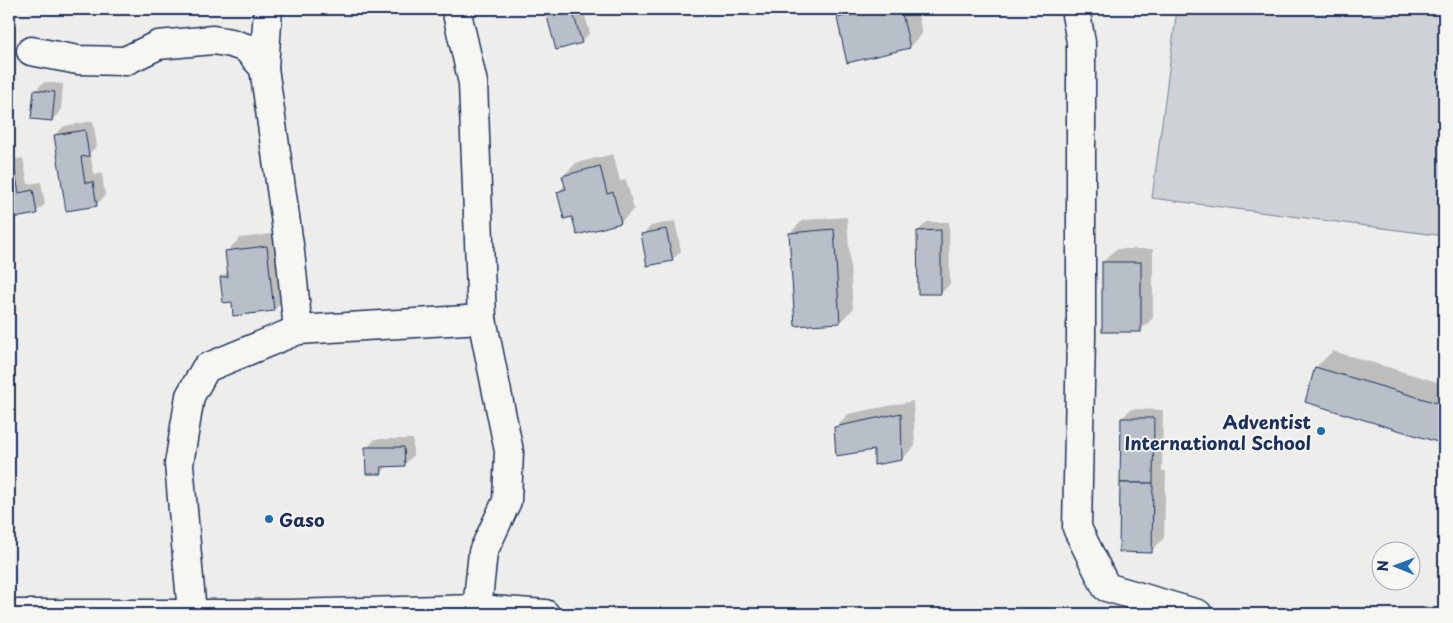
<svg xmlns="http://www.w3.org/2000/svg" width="1453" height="623" viewBox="0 0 1453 623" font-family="'Playpen Sans',sans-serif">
  <rect width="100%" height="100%" fill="#edeeec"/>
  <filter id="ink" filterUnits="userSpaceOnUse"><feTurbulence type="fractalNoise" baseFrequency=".02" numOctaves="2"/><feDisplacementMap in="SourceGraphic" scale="10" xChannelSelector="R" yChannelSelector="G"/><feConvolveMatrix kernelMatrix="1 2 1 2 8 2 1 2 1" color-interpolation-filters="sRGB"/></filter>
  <g filter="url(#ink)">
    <path fill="#ced2d7" stroke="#74809a" d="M 1177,9 L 1444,9 L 1444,236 L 1152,198 Z"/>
    <g fill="#0003">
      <path d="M 547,9 L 583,9 L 590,33 L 581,42 L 557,49 Z"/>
      <path d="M 848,9 L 917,9 L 922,34 L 909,47 L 838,19 Z"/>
      <path d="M 44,82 L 63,84 L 61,111 L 52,120 L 35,91 Z"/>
      <path d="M 93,121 L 97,146 L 90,153 L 94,175 L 102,173 L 105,196 L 96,205 L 55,135 L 64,126 Z"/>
      <path d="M 613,154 L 620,181 L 626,180 L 634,209 L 621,222 L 573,215 L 558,192 L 566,184 L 563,176 L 576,163 Z"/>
      <path d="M 23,158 L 28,184 L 41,182 L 45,204 L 36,212 L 9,218 L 9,161 Z"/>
      <path d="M 847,217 L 853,309 L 840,322 L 790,233 L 803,220 Z"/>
      <path d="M 675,221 L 681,251 L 672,260 L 642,235 L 651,226 Z"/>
      <path d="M 927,222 L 949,222 L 950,284 L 941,293 L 918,231 Z"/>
      <path d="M 279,233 L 287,297 L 274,310 L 234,315 L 233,301 L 221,278 L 229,270 L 227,251 L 240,238 Z"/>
      <path d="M 1116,249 L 1153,249 L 1153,318 L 1140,331 L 1103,262 Z"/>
      <path d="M 1333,351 L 1444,384 L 1444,442 L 1306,401 L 1316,367 Z"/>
      <path d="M 913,401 L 915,446 L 902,459 L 835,428 L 848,414 Z"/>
      <path d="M 1131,409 L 1163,410 L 1162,471 L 1166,471 L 1164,538 L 1151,551 L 1122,418 Z"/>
      <path d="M 375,439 L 413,439 L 413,456 L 404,465 L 389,465 L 381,473 L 367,448 Z"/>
    </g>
    <g fill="#b9bfc8" stroke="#1b2f5e">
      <path d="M 545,9 L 572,9 L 582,43 L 556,50 Z"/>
      <path d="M 878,9 L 901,9 L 910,48 L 847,63 L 837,18 Z"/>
      <path d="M 34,90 L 55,92 L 52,121 L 31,119 Z"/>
      <path d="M 85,130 L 89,156 L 81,157 L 85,183 L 93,182 L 97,206 L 66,211 L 54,135 Z"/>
      <path d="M 600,166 L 607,194 L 613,192 L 621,223 L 577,235 L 572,217 L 564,219 L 557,192 L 566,189 L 562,176 Z"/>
      <path d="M 14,167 L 19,193 L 33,190 L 37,214 L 9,219 L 9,168 Z"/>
      <path d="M 666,229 L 673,261 L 647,266 L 641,234 Z"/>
      <path d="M 834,229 L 840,323 L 795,326 L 789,233 Z"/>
      <path d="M 941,230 L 941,294 L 918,294 L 917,231 Z"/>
      <path d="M 267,246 L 274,311 L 233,316 L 232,302 L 223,303 L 220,277 L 228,277 L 225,251 Z"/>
      <rect x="1102" y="262" width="39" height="70"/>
      <path d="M 1315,367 L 1444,405 L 1444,444 L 1305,402 Z"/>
      <path d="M 901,413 L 902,460 L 874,465 L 874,450 L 836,456 L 834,427 Z"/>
      <path d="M 1121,418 L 1154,418 L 1153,483 L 1120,483 Z"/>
      <path d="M 365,447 L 404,447 L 405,466 L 381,467 L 382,474 L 366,474 Z"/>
      <path d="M 1120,483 L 1153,483 L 1152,553 L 1119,552 Z"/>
    </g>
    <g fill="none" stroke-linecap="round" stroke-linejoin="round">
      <defs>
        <g id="minor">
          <path d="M 268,9 L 264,68 L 290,252 L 298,330"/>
          <path d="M 456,9 L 473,83 L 482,319 L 509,451 L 507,501 L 483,552 L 477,609"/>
          <path d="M 1075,9 L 1081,42 L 1081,337 L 1077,528 L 1106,587 L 1198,614"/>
          <path d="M 31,51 L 78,60 L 125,61 L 158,45 L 213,40 L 231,43 L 246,48 L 264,68"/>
          <path d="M 192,613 L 179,464 L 190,396 L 206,368 L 298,330 L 482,319"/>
        </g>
        <path id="highway" d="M 9,614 L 289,614 L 477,609 L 545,614"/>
      </defs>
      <use href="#minor" stroke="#1b2f5e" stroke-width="31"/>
      <use href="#highway" stroke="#1b2f5e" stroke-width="31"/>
      <use href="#minor" stroke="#f6f6f2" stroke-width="28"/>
      <use href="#highway" stroke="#f6f6f2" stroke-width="28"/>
    </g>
  </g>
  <g fill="#1f6fb2" stroke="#f6f6f2" stroke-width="2">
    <circle cx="1321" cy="431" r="5"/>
    <circle cx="269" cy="519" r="5"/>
  </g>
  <g text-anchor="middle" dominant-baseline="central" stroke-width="4" stroke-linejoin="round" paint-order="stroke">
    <g font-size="18" font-weight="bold" fill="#1b2f5e" stroke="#f6f6f2" text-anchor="end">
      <text x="1311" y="421">Adventist<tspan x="1311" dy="21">International School</tspan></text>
      <text x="279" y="519" text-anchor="start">Gaso</text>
    </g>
  </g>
  <rect width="1453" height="623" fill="none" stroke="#f6f6f2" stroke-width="30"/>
  <rect x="15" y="15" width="1423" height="593" fill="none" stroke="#1b2f5e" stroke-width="2" filter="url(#ink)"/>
  <g transform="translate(1396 566) rotate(271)"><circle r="24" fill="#f6f6f2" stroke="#9ea6b7"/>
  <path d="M0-4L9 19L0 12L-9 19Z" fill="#1f6fb2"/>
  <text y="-8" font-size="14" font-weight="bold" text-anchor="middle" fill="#1b2f5e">N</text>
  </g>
</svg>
